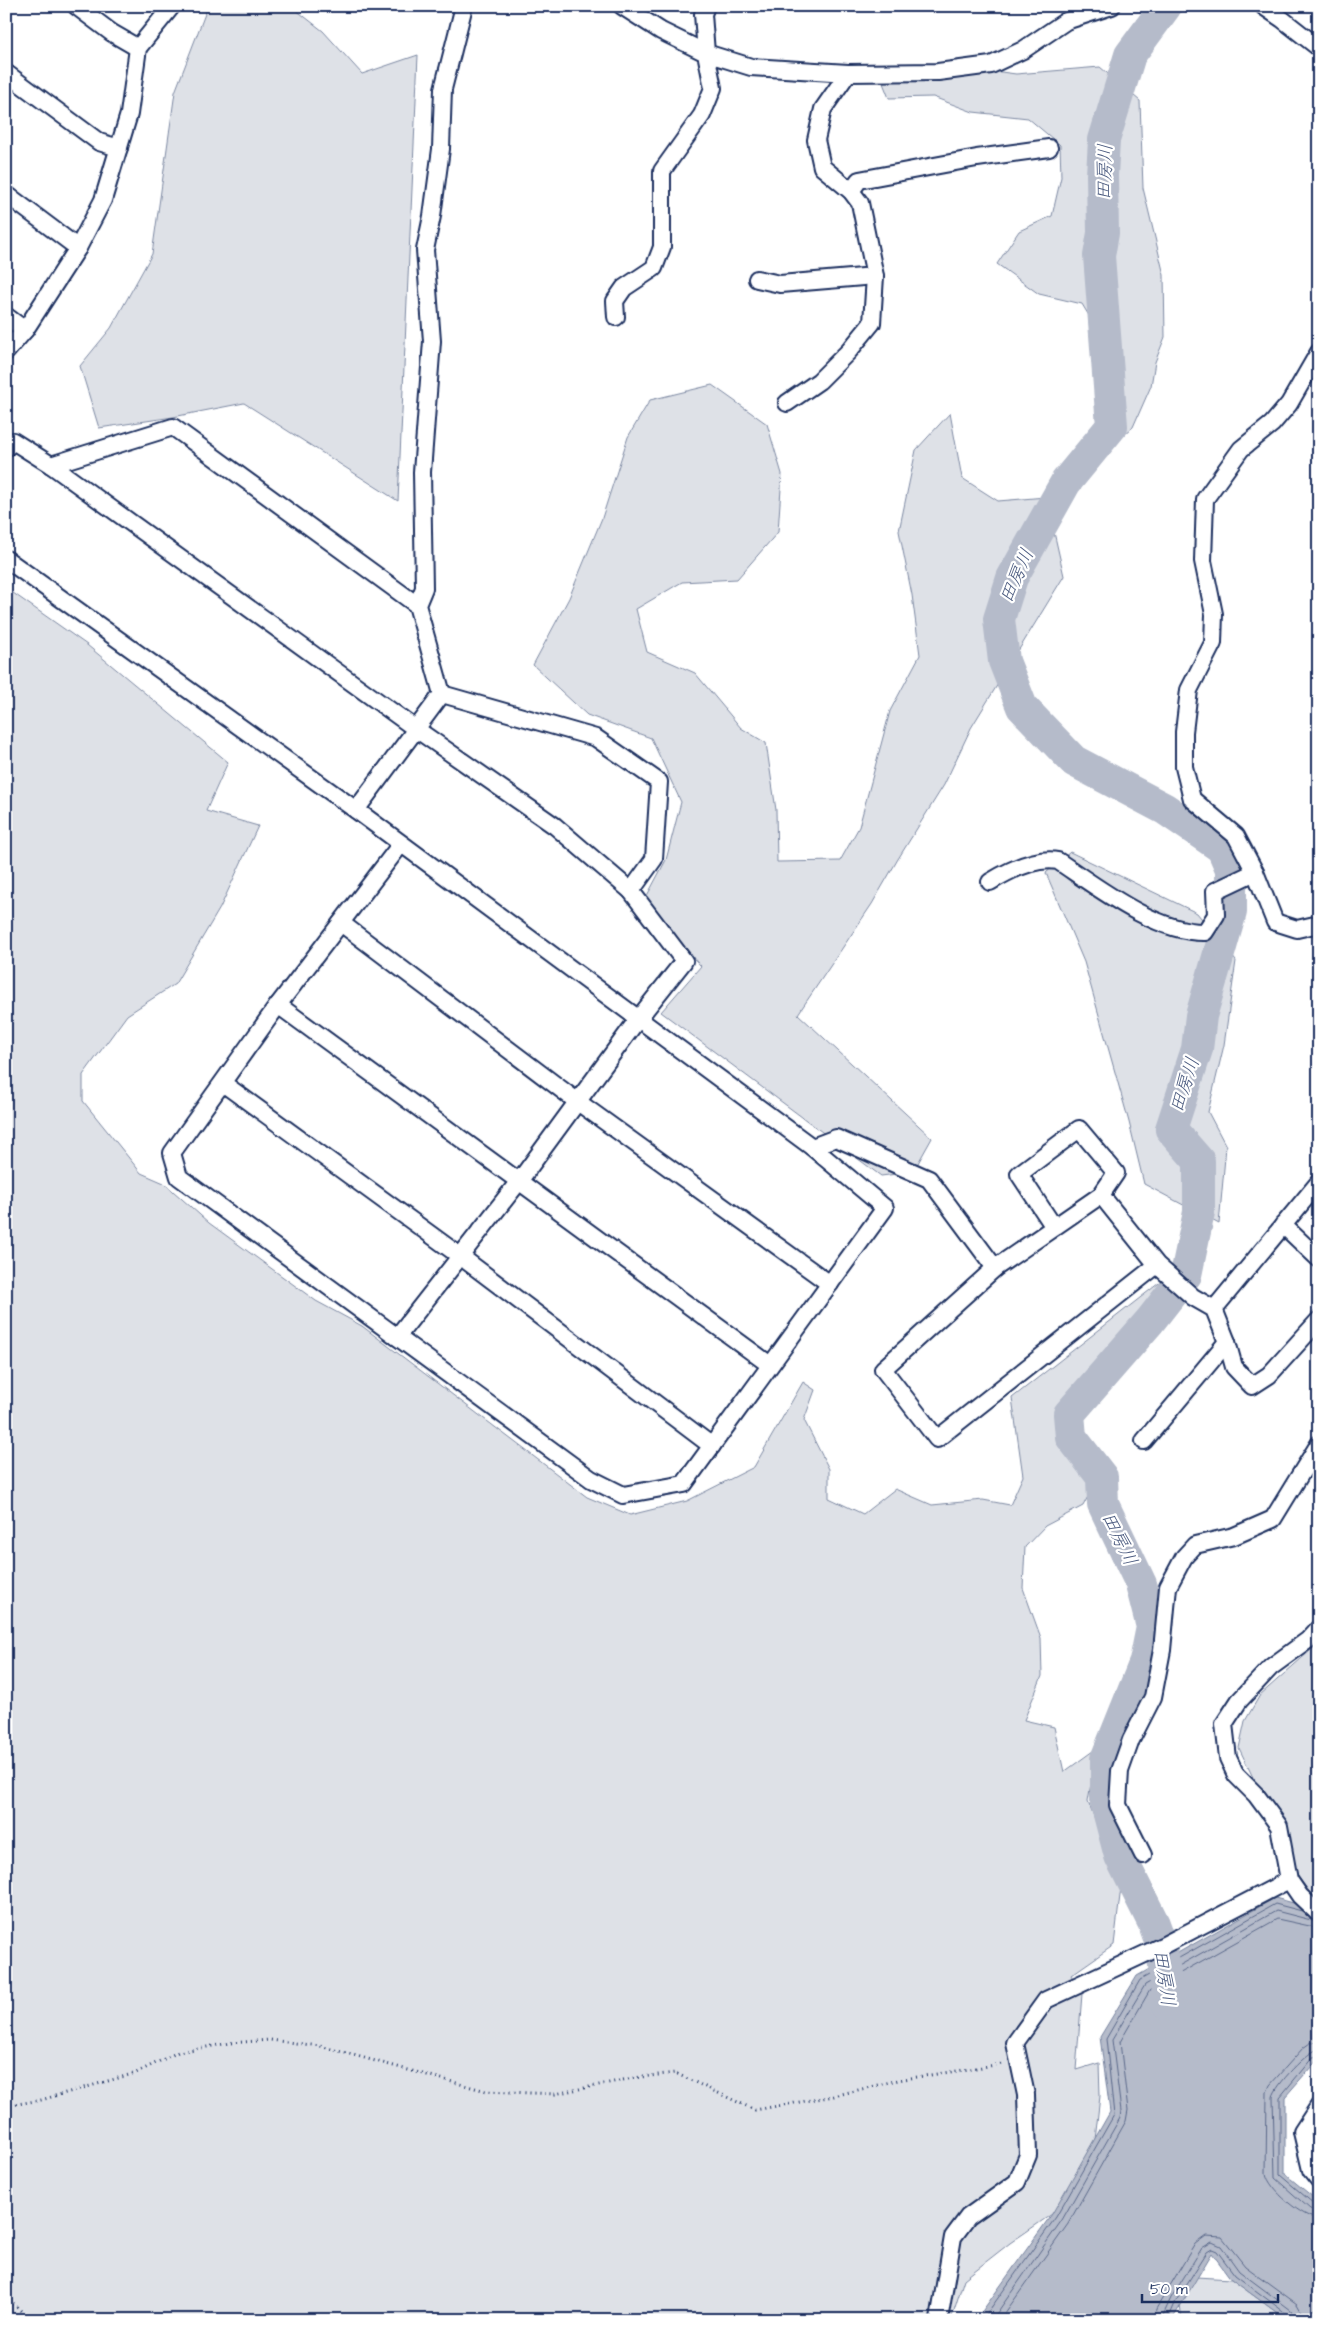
<svg xmlns="http://www.w3.org/2000/svg" width="1325" height="2326" viewBox="0 0 1325 2326" font-family="'Architects Daughter','Klee One',sans-serif">
  <rect width="100%" height="100%" fill="#fff"/>
  <filter id="ink" filterUnits="userSpaceOnUse"><feTurbulence type="fractalNoise" baseFrequency=".02" numOctaves="2"/><feDisplacementMap in="SourceGraphic" scale="10" xChannelSelector="R" yChannelSelector="G"/><feConvolveMatrix kernelMatrix="1 2 1 2 8 2 1 2 1" color-interpolation-filters="sRGB"/></filter>
  <g filter="url(#ink)">
    <g fill="#dee1e7" stroke="#7c88a2">
      <path d="M 208,6 L 291,6 L 323,31 L 362,74 L 418,55 L 398,501 L 244,403 L 173,417 L 99,428 L 80,366 L 111,328 L 152,254 L 175,92 Z"/>
      <path d="M 1100,67 L 1140,101 L 1143,188 L 1164,275 L 1165,337 L 1155,362 L 1151,386 L 1133,427 L 1112,446 L 1102,439 L 1104,341 L 1082,304 L 1039,294 L 997,264 L 1019,231 L 1052,216 L 1061,177 L 1060,145 L 1028,118 L 973,112 L 933,97 L 889,98 L 879,73 L 971,68 L 1016,74 Z"/>
      <path d="M 712,385 L 767,424 L 782,474 L 778,532 L 737,579 L 682,582 L 636,609 L 647,652 L 695,673 L 741,728 L 766,743 L 776,810 L 777,862 L 840,861 L 859,827 L 890,711 L 920,655 L 912,595 L 899,531 L 916,450 L 950,413 L 962,478 L 998,501 L 1046,497 L 1064,576 L 971,728 L 944,785 L 898,859 L 872,904 L 798,1014 L 932,1138 L 913,1172 L 881,1176 L 661,1012 L 701,966 L 642,905 L 666,860 L 681,802 L 651,738 L 587,715 L 533,665 L 569,598 L 602,518 L 628,437 L 650,400 Z"/>
      <path d="M 6,588 L 87,645 L 228,762 L 206,811 L 258,826 L 220,908 L 175,984 L 127,1015 L 83,1075 L 83,1101 L 141,1173 L 164,1183 L 209,1223 L 316,1301 L 362,1326 L 587,1497 L 630,1515 L 687,1501 L 754,1467 L 803,1382 L 815,1390 L 804,1420 L 829,1469 L 829,1498 L 863,1514 L 895,1489 L 932,1505 L 983,1500 L 1010,1505 L 1023,1476 L 1012,1398 L 1159,1283 L 1171,1312 L 1067,1412 L 1059,1434 L 1093,1487 L 1083,1506 L 1045,1526 L 1025,1547 L 1023,1588 L 1041,1638 L 1042,1676 L 1024,1720 L 1054,1727 L 1064,1772 L 1097,1748 L 1088,1801 L 1121,1887 L 1114,1945 L 1071,1975 L 1082,1994 L 1076,2070 L 1099,2063 L 1100,2096 L 1095,2140 L 1080,2180 L 1052,2214 L 1010,2243 L 964,2279 L 951,2320 L 6,2320 Z"/>
      <path d="M 1070,852 L 1197,913 L 1236,961 L 1224,1045 L 1208,1112 L 1226,1146 L 1219,1224 L 1144,1184 L 1129,1122 L 1084,962 L 1046,873 Z"/>
      <path d="M 1319,1643 L 1319,1904 L 1298,1877 L 1284,1823 L 1259,1790 L 1239,1748 L 1245,1721 L 1260,1695 Z"/>
      <path d="M 1196,2277 L 1231,2279 L 1287,2320 L 1182,2320 L 1180,2304 Z"/>
    </g>
    <path fill="#b5bbca" stroke="#77839f" d="M 1275,1898 L 1319,1910 L 1319,2058 L 1285,2097 L 1285,2174 L 1319,2202 L 1319,2320 L 1287,2320 L 1231,2279 L 1212,2253 L 1172,2320 L 980,2320 L 983,2310 L 1052,2214 L 1110,2112 L 1100,2037 L 1137,1976 Z"/>
    <g fill="none" stroke-linecap="round" stroke-linejoin="round">
      <g stroke="#596789" stroke-width="1">
        <path d="M 1319,2042 L 1310,2043 L 1303,2048 L 1270,2085 L 1267,2092 L 1266,2173 C 1268,2189 1304,2219 1319,2219"/>
        <path d="M 1319,2049 C 1308,2050 1275,2086 1273,2097 L 1275,2178 L 1310,2209 L 1319,2212"/>
        <path d="M 1319,2056 L 1313,2057 L 1280,2097 L 1280,2175 L 1314,2204 L 1319,2205"/>
        <path d="M 985,2320 L 988,2312 L 1056,2217 L 1114,2115 L 1106,2039 L 1140,1980 L 1275,1904 L 1302,1911"/>
        <path d="M 992,2320 L 1062,2220 L 1120,2118 L 1121,2111 L 1112,2040 L 1145,1985 L 1276,1911 L 1311,1920"/>
        <path d="M 1000,2320 L 1068,2224 L 1126,2121 L 1128,2110 L 1120,2042 L 1150,1990 L 1277,1919 L 1319,1928"/>
        <path d="M 1154,2320 L 1156,2309 L 1195,2244 L 1206,2236 L 1222,2237 L 1245,2266 L 1297,2304 L 1301,2311 L 1303,2320"/>
        <path d="M 1161,2320 L 1171,2298 L 1202,2248 L 1212,2242 L 1221,2246 L 1239,2271 L 1291,2310 L 1295,2320"/>
        <path d="M 1168,2320 L 1176,2301 L 1207,2252 L 1212,2249 L 1217,2251 L 1235,2275 L 1287,2314 L 1289,2320"/>
      </g>
      <path stroke="#b5bbca" stroke-width="32" d="M 1166,6 L 1130,55 L 1104,140 L 1102,175 L 1103,233 L 1099,256 L 1112,426 L 1066,482 L 1012,578 L 999,619 L 1004,661 L 1022,707 L 1074,761 L 1165,809 L 1222,848 L 1231,869 L 1231,912 L 1201,1016 L 1197,1049 L 1171,1129 L 1199,1161 L 1199,1212 L 1186,1275 L 1150,1321 L 1069,1414 L 1071,1437 L 1102,1477 L 1103,1504 L 1141,1584 L 1152,1627 L 1145,1662 L 1106,1759 L 1106,1803 L 1120,1856 L 1154,1924 L 1162,1946 L 1168,2004"/>
      <defs>
        <g id="minor">
          <path d="M 76,6 L 112,33 L 138,48"/>
          <path d="M 622,6 L 661,31 L 706,53 L 751,67 L 848,73 L 938,72 L 991,65 L 1023,50 L 1066,21 L 1112,6"/>
          <path d="M 1263,6 L 1282,19 L 1319,48"/>
          <path d="M 6,73 L 99,142 L 119,148"/>
          <path d="M 851,191 L 859,180 L 977,158 L 1049,148"/>
          <path d="M 6,194 L 78,248"/>
          <path d="M 757,279 L 780,284 L 875,276"/>
          <path d="M 6,316 L 25,330"/>
          <path d="M 616,317 L 615,301 L 624,288 L 654,268 L 662,247 L 662,171 L 702,115 L 713,88 L 706,53 L 703,14 L 706,6"/>
          <path d="M 6,352 L 25,330 L 78,248 L 103,200 L 129,114 L 138,48 L 172,6"/>
          <path d="M 1319,352 L 1289,404 L 1272,424 L 1241,449 L 1205,499 L 1203,561 L 1214,614 L 1213,643 L 1189,690 L 1184,732 L 1184,767 L 1192,799 L 1236,836 L 1255,872 L 1275,922 L 1297,929 L 1319,924"/>
          <path d="M 787,403 L 819,381 L 849,351 L 872,323 L 875,276 L 860,203 L 851,191 L 822,167 L 816,140 L 823,109 L 848,73"/>
          <path d="M 6,448 L 13,441 L 51,465 L 173,427 L 417,605"/>
          <path d="M 51,465 L 416,729 L 555,826 L 631,891"/>
          <path d="M 6,559 L 356,810 L 812,1147 L 885,1208 L 684,1484 L 623,1495 L 591,1479 L 179,1177 L 172,1153 L 278,1005 L 401,844"/>
          <path d="M 442,694 L 417,605 L 424,588 L 422,472 L 432,341 L 425,250 L 432,216 L 441,149 L 443,89 L 464,6"/>
          <path d="M 356,810 L 442,694"/>
          <path d="M 990,882 C 1008,871 1036,857 1058,861 C 1097,887 1156,933 1205,932 L 1216,915 L 1215,891 L 1255,872"/>
          <path d="M 341,923 L 578,1102 L 830,1284"/>
          <path d="M 278,1005 L 770,1365"/>
          <path d="M 224,1084 L 460,1256 L 712,1446"/>
          <path d="M 812,1147 L 836,1138 L 929,1179 L 995,1268"/>
          <path d="M 1283,1225 L 1319,1259"/>
          <path d="M 1054,1227 L 1019,1174 L 1079,1129 L 1116,1173 L 1101,1195"/>
          <path d="M 1214,1309 L 1319,1182"/>
          <path d="M 397,1337 L 520,1180 L 638,1019 L 684,961 L 631,891 L 654,859 L 659,782 L 596,738 L 442,694"/>
          <path d="M 1227,1342 L 1234,1367 L 1252,1386 L 1269,1375 L 1319,1320"/>
          <path d="M 1144,1441 L 1227,1342 L 1214,1309 L 1193,1297 L 1157,1265 L 1101,1195 L 995,1268 L 883,1369 L 937,1439 L 1157,1265"/>
          <path d="M 1319,1628 L 1308,1640 L 1271,1667 L 1239,1701 L 1224,1724 L 1228,1758 L 1236,1775 L 1256,1795 L 1279,1826 L 1289,1880 L 1300,1896 L 1319,1914"/>
          <path d="M 1143,1855 L 1118,1805 L 1120,1771 L 1131,1740 L 1153,1697 L 1162,1650 L 1168,1587 L 1184,1557 L 1195,1545 L 1234,1536 L 1273,1519 L 1319,1444"/>
          <path d="M 1319,2106 L 1302,2132 L 1311,2170 L 1319,2180"/>
          <path d="M 939,2320 L 953,2237 L 968,2217 L 1017,2182 L 1028,2155 L 1026,2095 L 1015,2043 L 1046,2000 L 1162,1946 L 1289,1880"/>
        </g>
      </defs>
      <use href="#minor" stroke="#1b2f5e" stroke-width="20"/>
      <g stroke="#1b2f5e" stroke-width="3" stroke-dasharray="1 4" stroke-linecap="butt">
        <path d="M 6,2106 L 41,2100 L 136,2073 L 178,2052 L 230,2043 L 270,2040 L 320,2046 L 486,2091 L 555,2094 L 633,2078 L 675,2073 L 755,2110 L 834,2096 L 898,2080 L 1002,2064"/>
        <path d="M 6,2296 L 30,2320"/>
      </g>
      <use href="#minor" stroke="#fff" stroke-width="16"/>
    </g>
  </g>
  <g text-anchor="middle" dominant-baseline="central" stroke-width="4.5" stroke-linejoin="round" paint-order="stroke">
    <g font-size="19" font-style="italic" fill="#49597e" stroke="#fff">
      <text transform="translate(1105 172) rotate(-88)">田房川</text>
      <text transform="translate(1017 576) rotate(-66)">田房川</text>
      <text transform="translate(1185 1085) rotate(-72)">田房川</text>
      <text transform="translate(1119 1539) rotate(64)">田房川</text>
      <text transform="translate(1164 1978) rotate(82)">田房川</text>
    </g>
  </g>
  <rect width="1325" height="2326" fill="none" stroke="#fff" stroke-width="25"/>
  <rect x="12" y="12" width="1300" height="2301" fill="none" stroke="#1b2f5e" stroke-width="2" filter="url(#ink)"/>
  <path d="M1142 2294v8h136v-8" fill="none" stroke="#1b2f5e" stroke-width="2.5"/>
  <text x="1150" y="2294" font-size="15" fill="#1b2f5e" stroke="#ffffff" stroke-width="4" paint-order="stroke">50 m</text>
</svg>
